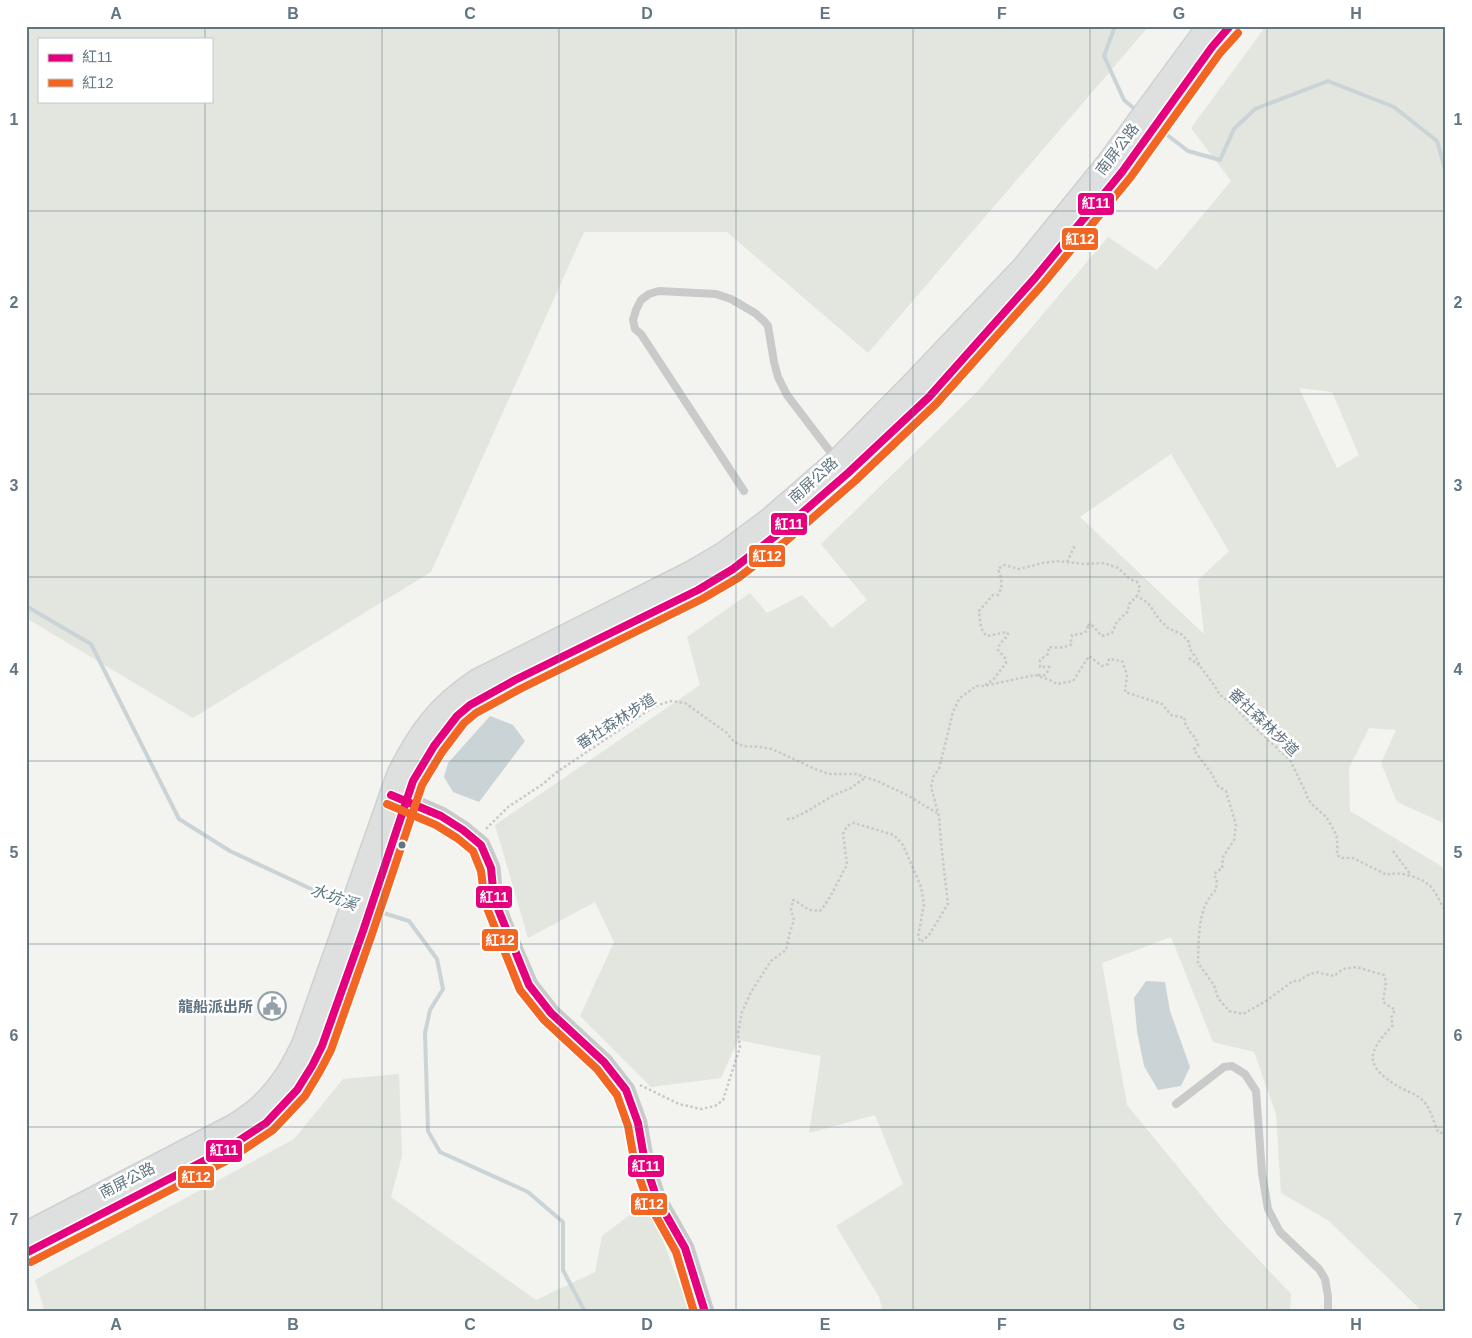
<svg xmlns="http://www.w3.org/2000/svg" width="1472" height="1338" viewBox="0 0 1472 1338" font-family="Arial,'Noto Sans TC',sans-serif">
  <rect width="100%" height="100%" fill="#f3f3f0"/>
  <g fill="#e2e6de" fill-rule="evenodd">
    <path d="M 26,26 L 1149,26 L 868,353 L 727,232 L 584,232 L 431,572 L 193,718 L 26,618 ZM 39,39 L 211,39 L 211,101 L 39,101 Z"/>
    <path d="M 1266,26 L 1446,26 L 1446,824 L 1397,802 L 1381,763 L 1396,730 L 1369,728 L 1349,768 L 1350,811 L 1446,869 L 1446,1312 L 1423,1312 L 1329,1221 L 1281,1193 L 1276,1114 L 1254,1052 L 1213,1042 L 1171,937 L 1102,963 L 1127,1105 L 1223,1222 L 1291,1294 L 1290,1312 L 883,1312 L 879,1297 L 836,1226 L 903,1184 L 875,1115 L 809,1133 L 821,1056 L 738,1040 L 721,1078 L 651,1087 L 580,1016 L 614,942 L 595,902 L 528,938 L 495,825 L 700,685 L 687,637 L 750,593 L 767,613 L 802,595 L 832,628 L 867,600 L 821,544 L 978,391 L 1108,237 L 1157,270 L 1231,181 L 1191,128 ZM 1299,388 L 1332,392 L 1359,455 L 1337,468 ZM 1171,454 L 1229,551 L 1198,580 L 1204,634 L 1080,517 Z"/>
    <path d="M 399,1074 L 402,1156 L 391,1197 L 536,1300 L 595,1272 L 602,1236 L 648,1201 L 690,1312 L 57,1312 L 44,1309 L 35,1280 L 294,1139 L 343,1079 Z"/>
  </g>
  <g fill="#cad4d6">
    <path d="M 490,716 L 513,725 L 525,741 L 479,802 L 453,792 L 444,777 L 448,763 Z"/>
    <path d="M 1146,981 L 1165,982 L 1170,1011 L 1190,1067 L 1181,1086 L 1158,1090 L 1144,1066 L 1137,1031 L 1134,998 Z"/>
  </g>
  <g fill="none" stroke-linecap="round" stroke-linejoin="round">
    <g stroke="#cad4d6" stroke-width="4">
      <path d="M 1115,26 L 1104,56 L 1124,100 L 1136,110"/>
      <path d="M 1162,131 L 1188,151 L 1220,160 L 1234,129 L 1255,109 L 1328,81 L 1394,107 L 1437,141 L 1446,172"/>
      <path d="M 26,606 L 91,644 L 179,819 L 230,851 L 324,895 L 346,902"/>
      <path d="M 377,911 L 409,921 L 437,959 L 443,989 L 430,1010 L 425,1033 L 428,1131 L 440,1152 L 528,1192 L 563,1222 L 563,1270 L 585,1312"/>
    </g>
    <defs>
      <g id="secondary">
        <path d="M 26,1233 L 234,1125 C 241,1120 248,1116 254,1111 C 277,1092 294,1065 305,1038 L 398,774 C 419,732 438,706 477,680 L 691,572 L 725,552 L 768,520 L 837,460 L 913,383 L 1023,267 L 1108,162 L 1208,26"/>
        <path d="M 26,1253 L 223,1151 L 266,1123 L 297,1090 L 312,1066 L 322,1046 L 363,931 L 413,781 L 434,746 L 457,716 L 470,705 L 515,680 L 698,590 L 733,569 L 779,533 L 848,473 L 929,397 L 1035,278 L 1122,172 L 1212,47 L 1230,26"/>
      </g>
    </defs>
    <use href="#secondary" stroke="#cfd0d0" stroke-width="24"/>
    <g stroke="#c8c8c9" stroke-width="2.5" stroke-dasharray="2.5 2.5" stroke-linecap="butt">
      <path d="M 1067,562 L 1075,545"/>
      <path d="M 1189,658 L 1200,666"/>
      <path d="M 1038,675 L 1045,675 L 1047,673 L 1049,667 L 1040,667 L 1040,660 L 1048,654 L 1049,647 C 1056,648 1066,648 1072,644 L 1071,641 L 1072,635 C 1078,634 1085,635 1088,628 L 1086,626 L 1091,624 L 1102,636 L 1112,633 L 1117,622 L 1128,611 L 1129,604 L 1137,596"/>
      <path d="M 985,685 L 993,680 L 1006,663 L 1005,658 L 998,650 C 999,641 1005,641 1008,634 L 1007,632 L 987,636 C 980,631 980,619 979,611 L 993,595 L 998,595 C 1003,587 1002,578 998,569 L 1004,565 L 1019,569 L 1043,563 L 1058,561 L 1085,564 L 1104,563 L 1118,568 L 1130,579 L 1137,582 L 1140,588 L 1137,596 L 1148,603 L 1159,619 L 1168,628 L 1181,634 L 1189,642 L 1190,649 L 1198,661 L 1200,666 L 1214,685 L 1220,695 L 1232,704 L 1252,725 L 1290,760 L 1306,793 C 1307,802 1320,811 1326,817 C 1328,819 1334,831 1336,834 C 1338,840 1337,848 1337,855 L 1342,858 L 1353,858 L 1387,875 C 1399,870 1424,878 1432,888 C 1437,895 1442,905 1446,913"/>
      <path d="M 787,819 L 791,819 L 804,813 L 834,795 L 851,788 L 866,777"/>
      <path d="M 486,829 L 508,807 L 543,784 L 557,772 L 655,706 L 671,701 L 685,703 L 727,733 L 734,742 L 743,746 L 760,747 L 772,749 L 815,769 L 829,774 L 856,774 L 877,781 L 907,795 L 937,813"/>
      <path d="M 1393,851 L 1411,875"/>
      <path d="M 640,1085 L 679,1104 L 701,1109 L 715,1106 L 723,1100 L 740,1047 L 738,1033 L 742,1012 L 751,992 L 771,961 L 786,950 L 790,932 L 794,920 L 791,910 L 793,900 L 799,903 L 809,910 L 820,911 C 832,897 838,880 847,865 L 843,834 L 847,826 L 854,823 L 894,835 L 903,845 L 921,887 L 924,904 L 918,937 L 921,942 L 929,935 L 948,904 L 941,843 L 939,816 L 931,787 L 933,777 L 939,769 L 953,712 L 959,699 L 976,686 L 984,686 L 1035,675 L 1050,680 L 1057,684 L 1073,681 L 1089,656 L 1102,666 L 1108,664 L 1109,659 L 1122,661 L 1127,674 L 1125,692 L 1162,704 L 1171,715 L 1185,718 L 1184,721 L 1191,734 L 1195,737 L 1198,745 L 1194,749 L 1196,753 L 1212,774 L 1218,786 L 1226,791 L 1236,825 L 1234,840 L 1223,857 L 1222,869 L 1217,871 L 1214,875 L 1217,880 L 1216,890 C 1197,907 1199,939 1198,963 L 1214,985 L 1218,998 L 1229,1011 L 1243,1014 L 1266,1001 L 1293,981 L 1299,981 L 1306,976 L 1316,972 L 1334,976 L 1343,969 L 1356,967 L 1384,975 L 1386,982 L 1383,1002 L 1395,1010 L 1391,1018 L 1393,1025 C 1367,1053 1363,1065 1399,1087 C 1406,1091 1414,1093 1420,1098 C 1430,1105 1433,1121 1438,1132 L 1446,1134"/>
    </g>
    <g stroke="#c9cbcb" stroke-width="8">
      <path d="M 744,491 L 641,334 L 635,329 L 633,320 L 636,310 L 641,300 L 649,294 L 659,291 L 716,294 L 731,299 L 755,313 L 764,321 L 768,326 L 774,362 L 778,377 L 787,395 L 835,458"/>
      <path d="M 1176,1104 L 1224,1067 L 1232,1066 L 1245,1074 L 1256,1091 L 1262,1173 L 1268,1209 L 1280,1232 L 1319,1269 L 1325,1279 L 1328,1296 L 1328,1312"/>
    </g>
    <path stroke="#c9cbcb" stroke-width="19" d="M 393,795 L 441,816 L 463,830 L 481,845 L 491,868 L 494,899 L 508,936 L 529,985 L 551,1013 L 604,1062 L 626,1090 L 638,1123 L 645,1163 L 657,1199 L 685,1248 L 705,1312"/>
    <use href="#secondary" stroke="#dedfdf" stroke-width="21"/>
    <defs>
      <g id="bus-1">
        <path d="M 391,795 L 441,816 L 463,830 L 481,845 L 491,868 L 494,899 L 529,985 L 551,1013 L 604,1062 L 626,1090 L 638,1123 L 645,1163 L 657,1199 L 685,1248 L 705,1312"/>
        <path d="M 26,1253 L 223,1151 L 266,1123 L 297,1090 L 312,1066 L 322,1046 L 363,931 L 413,781 L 434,746 L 457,716 L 470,705 L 515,680 L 698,590 L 733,569 L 779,533 L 848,473 L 929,397 L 1035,278 L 1122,172 L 1212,47 L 1230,26"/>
      </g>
      <g id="bus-2">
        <path d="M 387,804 L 436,825 L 457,838 L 473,851 L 481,871 L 485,903 L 520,990 L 544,1020 L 597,1069 L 617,1095 L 628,1126 L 635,1165 L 648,1202 L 676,1252 L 694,1312"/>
        <path d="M 31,1262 L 228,1160 L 273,1130 L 305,1096 L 320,1071 L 331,1050 L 372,934 L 422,785 L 442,752 L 464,723 L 476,713 L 520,689 L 702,599 L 738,578 L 786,541 L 855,481 L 936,404 L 1043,284 L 1130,178 L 1220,53 L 1238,33"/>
      </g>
    </defs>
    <use href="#bus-1" stroke="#fff" stroke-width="11"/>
    <use href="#bus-2" stroke="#fff" stroke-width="11"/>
    <use href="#bus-1" stroke="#e5007d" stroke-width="8"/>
    <use href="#bus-2" stroke="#f26522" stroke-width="8"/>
  </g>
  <path fill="none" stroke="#617582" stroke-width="1" stroke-opacity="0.55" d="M 205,26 L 205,39M 382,26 L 382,1312M 559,26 L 559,1312M 736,26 L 736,1312M 913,26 L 913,1312M 1090,26 L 1090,1312M 1267,26 L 1267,1312M 205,101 L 205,1312M 26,211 L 1446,211M 26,394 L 1446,394M 26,577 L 1446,577M 26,761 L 1446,761M 26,944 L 1446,944M 26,1127 L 1446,1127"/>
  <defs>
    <symbol id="civic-ring" viewBox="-11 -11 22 22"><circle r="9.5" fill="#fff" stroke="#94a1a8" stroke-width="1.5"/><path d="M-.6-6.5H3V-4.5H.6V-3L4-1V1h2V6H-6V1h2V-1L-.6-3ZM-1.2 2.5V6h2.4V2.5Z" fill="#94a1a8"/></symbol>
  </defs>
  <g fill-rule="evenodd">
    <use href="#civic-ring" x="256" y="990" width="32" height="32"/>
  </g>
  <circle fill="#617582" stroke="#fff" stroke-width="2" cx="402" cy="845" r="4.5"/>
  <g text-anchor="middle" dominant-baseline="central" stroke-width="5" stroke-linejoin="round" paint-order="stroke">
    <g font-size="15" fill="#617582" stroke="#fff">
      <text transform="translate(1117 149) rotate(-53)">南屏公路</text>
      <text transform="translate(813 480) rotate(-42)">南屏公路</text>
      <text transform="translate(616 721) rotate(-32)">番社森林步道</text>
      <text transform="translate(1264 722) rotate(44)">番社森林步道</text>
      <text transform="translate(127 1180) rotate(-27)">南屏公路</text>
    </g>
    <g font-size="15" font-weight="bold" fill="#617582" stroke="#fff" text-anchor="end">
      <text x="253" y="1006">龍船派出所</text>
    </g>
    <g font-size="16" font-style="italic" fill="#5c7980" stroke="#fff">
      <text transform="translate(334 897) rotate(20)">水坑溪</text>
    </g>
  </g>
  <g stroke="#fff" stroke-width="2">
    <rect x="1077" y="192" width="38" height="24" rx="5" fill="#e5007d"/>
    <rect x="1061" y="227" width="38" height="24" rx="5" fill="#f26522"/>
    <rect x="770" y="512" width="38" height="24" rx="5" fill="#e5007d"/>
    <rect x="748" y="544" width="38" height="24" rx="5" fill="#f26522"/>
    <rect x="475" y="885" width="38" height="24" rx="5" fill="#e5007d"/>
    <rect x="481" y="928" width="38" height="24" rx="5" fill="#f26522"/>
    <rect x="205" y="1139" width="38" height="24" rx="5" fill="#e5007d"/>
    <rect x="627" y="1154" width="38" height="24" rx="5" fill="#e5007d"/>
    <rect x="177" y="1165" width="38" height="24" rx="5" fill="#f26522"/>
    <rect x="630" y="1192" width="38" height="24" rx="5" fill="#f26522"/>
  </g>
  <g font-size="14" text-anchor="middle" font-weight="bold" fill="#fff">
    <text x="1096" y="208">紅11</text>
    <text x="1080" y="244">紅12</text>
    <text x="789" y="529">紅11</text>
    <text x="767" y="561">紅12</text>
    <text x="494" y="902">紅11</text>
    <text x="500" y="945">紅12</text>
    <text x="224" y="1155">紅11</text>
    <text x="646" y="1171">紅11</text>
    <text x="196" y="1182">紅12</text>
    <text x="649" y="1209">紅12</text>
  </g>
  <rect width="1472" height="1338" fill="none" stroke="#ffffff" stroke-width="55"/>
  <rect x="38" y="38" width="175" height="65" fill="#ffffff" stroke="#c0c8cd"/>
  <rect x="48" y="54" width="25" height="8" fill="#e5007d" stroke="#c0c8cd"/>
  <text x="82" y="62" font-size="15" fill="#617582">紅11</text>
  <rect x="48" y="79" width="25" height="8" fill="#f26522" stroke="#c0c8cd"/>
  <text x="82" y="88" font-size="15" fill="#617582">紅12</text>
  <rect x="28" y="28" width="1416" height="1282" fill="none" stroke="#617582" stroke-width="2"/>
  <g font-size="16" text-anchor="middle" font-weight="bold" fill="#617582">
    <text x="116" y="19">A</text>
    <text x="293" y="19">B</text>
    <text x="470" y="19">C</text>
    <text x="647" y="19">D</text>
    <text x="825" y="19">E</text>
    <text x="1002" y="19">F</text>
    <text x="1179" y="19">G</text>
    <text x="1356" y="19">H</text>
    <text x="14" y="125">1</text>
    <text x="1458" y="125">1</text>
    <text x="14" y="308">2</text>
    <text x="1458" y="308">2</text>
    <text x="14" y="491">3</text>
    <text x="1458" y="491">3</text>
    <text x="14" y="675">4</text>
    <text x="1458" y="675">4</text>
    <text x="14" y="858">5</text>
    <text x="1458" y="858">5</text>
    <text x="14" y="1041">6</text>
    <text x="1458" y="1041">6</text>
    <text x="14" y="1225">7</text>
    <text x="1458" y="1225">7</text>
    <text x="116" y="1330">A</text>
    <text x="293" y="1330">B</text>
    <text x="470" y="1330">C</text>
    <text x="647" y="1330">D</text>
    <text x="825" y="1330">E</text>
    <text x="1002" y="1330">F</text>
    <text x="1179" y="1330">G</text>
    <text x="1356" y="1330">H</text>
  </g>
</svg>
